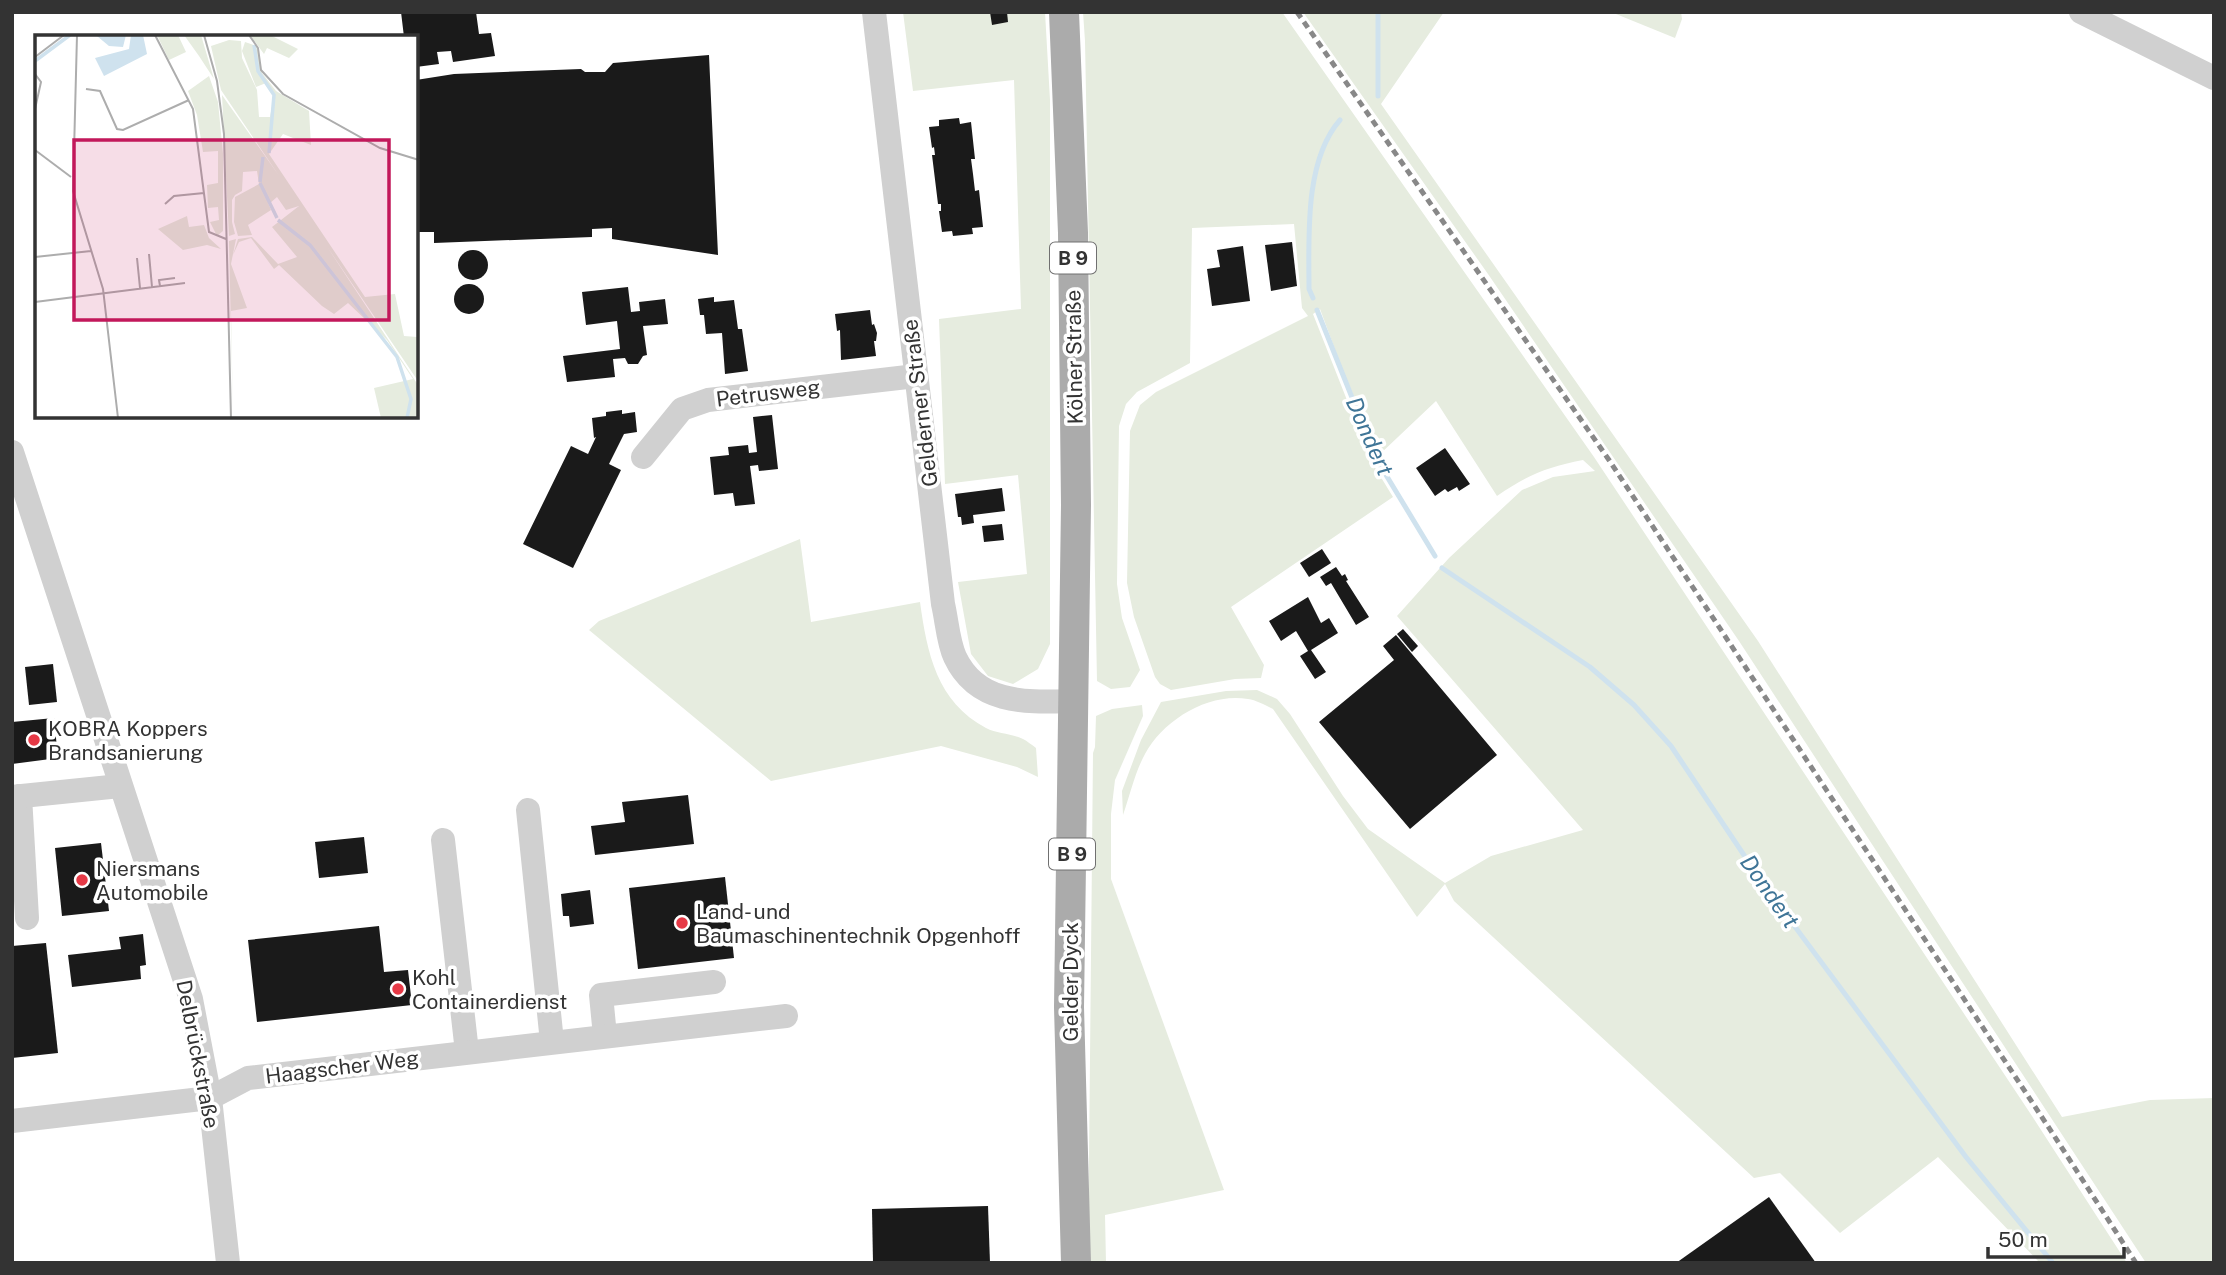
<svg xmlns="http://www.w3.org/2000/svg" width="2226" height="1275" viewBox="0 0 2226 1275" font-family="'Public Sans',sans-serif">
  <rect width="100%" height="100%" fill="#fff"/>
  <g fill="#e6ecdf">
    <path d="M 903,12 L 1045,12 L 1050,100 L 1050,644 L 1038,669 L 1013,684 L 988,676 L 971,654 L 958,582 L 1027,574 L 1018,475 L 945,484 L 939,319 L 1021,309 L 1014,80 L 913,91 Z"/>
    <path d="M 1083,12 L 1282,12 L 1594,457 L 2032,1116 L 2127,1263 L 2040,1263 L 1938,1157 L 1840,1233 L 1780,1173 L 1754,1178 L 1454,901 L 1445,884 L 1417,917 L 1273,709 C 1265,705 1256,700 1248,699 C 1209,692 1163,720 1145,754 C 1135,772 1130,795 1123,815 L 1122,791 L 1141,740 L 1161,702 L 1226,691 L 1257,690 L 1277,699 L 1290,714 L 1343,796 L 1368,829 L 1445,883 L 1491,856 L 1583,830 L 1397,616 L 1449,558 L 1522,490 L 1553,477 L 1595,471 L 1583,460 C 1547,467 1527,475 1497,496 L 1436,401 L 1379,455 L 1343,371 L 1320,309 L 1313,314 L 1371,461 L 1393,497 L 1231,607 L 1264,665 L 1261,678 L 1235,679 L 1171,690 L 1160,684 L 1155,677 L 1134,617 L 1127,583 L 1130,431 L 1140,405 L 1156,392 L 1308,316 L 1302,308 L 1294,224 L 1192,228 L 1190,363 L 1137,392 L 1126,404 L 1119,426 L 1117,584 L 1122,618 L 1140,670 L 1130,687 L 1111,689 L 1097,681 L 1085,41 Z"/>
    <path d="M 1303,12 L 1444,12 L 1381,104 L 1758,641 L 2062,1117 L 2150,1100 L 2214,1098 L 2214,1263 L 2146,1263 L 1739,641 L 1488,274 Z"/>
    <path d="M 1611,12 L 1681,12 L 1682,19 L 1675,38 Z"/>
    <path d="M 800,539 L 811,622 L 920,602 C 927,653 937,702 986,728 C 997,734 1011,733 1023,739 C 1027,741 1032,745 1036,748 L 1038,777 L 1017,767 L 941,746 L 771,781 L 589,630 L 599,621 Z"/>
    <path d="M 1142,705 L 1143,716 L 1115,780 L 1111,814 L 1111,879 L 1224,1190 L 1105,1215 L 1106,1263 L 1088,1263 L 1093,753 L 1095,747 L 1096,716 L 1112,709 Z"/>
  </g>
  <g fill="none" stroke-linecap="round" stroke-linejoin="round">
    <g stroke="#cfe2ee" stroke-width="5">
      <path d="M 1378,12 L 1378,96"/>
      <path d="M 1313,298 L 1309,289 C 1309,238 1304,161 1340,120"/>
      <path d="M 1317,310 L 1377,460 L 1435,556"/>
      <path d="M 1442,568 L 1590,667 L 1634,705 L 1671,746 L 1764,885 L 1966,1157 L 2053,1263"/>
    </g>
  </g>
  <g fill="#1a1a1a">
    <path d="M 401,12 L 476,12 L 479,34 L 491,33 L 495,56 L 453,62 L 451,51 L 437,52 L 439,64 L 416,67 L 416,37 L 404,37 Z"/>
    <path d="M 990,12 L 1007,12 L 1008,22 L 992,25 Z"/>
    <path d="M 709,55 L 718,255 L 612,239 L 612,228 L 592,229 L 592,237 L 434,243 L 434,232 L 416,232 L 416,80 L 454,74 L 581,69 L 585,72 L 605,72 L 613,63 Z"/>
    <path d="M 959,118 L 960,124 L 971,122 L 975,159 L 971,159 L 973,174 L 975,191 L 979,190 L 983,227 L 972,228 L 973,234 L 953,236 L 952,231 L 942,232 L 939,211 L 941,211 L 941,204 L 938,204 L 932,155 L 935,155 L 934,147 L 932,148 L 929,127 L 939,126 L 939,120 Z"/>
    <path d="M 1292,242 L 1297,286 L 1271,291 L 1265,245 Z"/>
    <path d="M 1243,246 L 1250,301 L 1212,306 L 1207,269 L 1220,267 L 1217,250 Z"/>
    <circle cx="473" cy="265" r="15"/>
    <circle cx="469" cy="299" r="15"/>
    <path d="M 628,287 L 631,312 L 640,311 L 639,302 L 665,299 L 668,324 L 643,326 L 647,355 L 643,356 L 638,364 L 628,364 L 625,358 L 613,359 L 615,377 L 567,382 L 563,356 L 620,349 L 617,321 L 586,325 L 582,292 Z"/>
    <path d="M 714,297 L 714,302 L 734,300 L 738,329 L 742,329 L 748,371 L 725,374 L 722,333 L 706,334 L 704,315 L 700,315 L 698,299 Z"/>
    <path d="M 870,310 L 872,325 L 874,324 L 877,333 L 876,341 L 874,341 L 876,356 L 841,360 L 840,330 L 837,331 L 835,314 Z"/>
    <path d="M 622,410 L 622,414 L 635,412 L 637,432 L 624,434 L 609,464 L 621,470 L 573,568 L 523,544 L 571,446 L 588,454 L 596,437 L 594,438 L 592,418 L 606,416 L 606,412 Z"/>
    <path d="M 772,415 L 778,469 L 759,471 L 758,465 L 750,466 L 755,504 L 735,506 L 733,493 L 714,495 L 710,457 L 729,455 L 728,447 L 748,445 L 749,453 L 757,452 L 753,417 Z"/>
    <path d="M 1445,448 L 1470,484 L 1459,491 L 1457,487 L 1448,492 L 1445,489 L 1435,496 L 1416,468 Z"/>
    <path d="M 1002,488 L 1005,511 L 973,515 L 974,523 L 962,525 L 961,517 L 958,517 L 955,494 Z"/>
    <path d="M 1002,524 L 1004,540 L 984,542 L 982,526 Z"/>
    <path d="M 1322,549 L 1331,563 L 1309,577 L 1300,563 Z"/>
    <path d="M 1336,567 L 1342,576 L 1345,574 L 1348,580 L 1346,581 L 1369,617 L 1356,625 L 1331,583 L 1326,586 L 1320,577 Z"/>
    <path d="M 1308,597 L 1321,623 L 1329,618 L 1338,633 L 1311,650 L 1326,672 L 1315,679 L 1300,656 L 1308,651 L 1296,631 L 1281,641 L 1269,621 Z"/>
    <path d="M 1403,629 L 1418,646 L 1412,652 L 1397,634 Z"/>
    <path d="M 1396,635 L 1497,755 L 1410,829 L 1319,722 L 1394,660 L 1383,646 Z"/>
    <path d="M 53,664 L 57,702 L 29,705 L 25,667 Z"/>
    <path d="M 54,718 L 58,758 L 12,764 L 12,722 Z"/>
    <path d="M 688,795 L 694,844 L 595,855 L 591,826 L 625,822 L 622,802 Z"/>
    <path d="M 364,837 L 368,873 L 319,878 L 315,842 Z"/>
    <path d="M 101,843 L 109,911 L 62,916 L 55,848 Z"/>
    <path d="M 725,877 L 734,958 L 638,969 L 629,888 Z"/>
    <path d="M 590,890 L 594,924 L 570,927 L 569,916 L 563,916 L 561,894 Z"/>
    <path d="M 379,926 L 384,972 L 408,970 L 412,1005 L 257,1022 L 248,940 Z"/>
    <path d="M 143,934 L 146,965 L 140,966 L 141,979 L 72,987 L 68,955 L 121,949 L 119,937 Z"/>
    <path d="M 46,943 L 58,1053 L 12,1058 L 12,946 Z"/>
    <path d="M 1769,1197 L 1816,1263 L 1676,1263 Z"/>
    <path d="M 988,1206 L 990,1263 L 873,1263 L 872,1209 Z"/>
  </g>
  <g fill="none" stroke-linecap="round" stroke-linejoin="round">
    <g stroke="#d0d0d0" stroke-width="24">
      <path d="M 874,12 L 943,604 C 947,621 948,642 955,657 C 978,706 1029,702 1074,701"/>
      <path d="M 2081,12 L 2214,78"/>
      <path d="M 12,452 L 191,999 L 210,1098 L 228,1263"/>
      <path d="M 643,457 L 682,409 L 708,400 L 916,376"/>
      <path d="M 20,796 L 27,918"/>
      <path d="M 12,797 L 120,786"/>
      <path d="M 528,810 L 552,1042"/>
      <path d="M 443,840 L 467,1052"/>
      <path d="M 605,1036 L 601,995 L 714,982"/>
      <path d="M 12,1121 L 210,1098 L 248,1078 L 786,1016"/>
    </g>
    <path stroke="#ababab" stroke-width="30" d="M 1064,12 L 1073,233 L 1076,505 L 1069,1007 L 1076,1263"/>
    <path stroke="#888" stroke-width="5" stroke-dasharray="7 5" stroke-linecap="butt" d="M 1297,12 L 1609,460 L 2053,1134 L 2136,1263"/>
  </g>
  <g fill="#e63946" stroke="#fff" stroke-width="2.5">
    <circle cx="34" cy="740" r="7"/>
    <circle cx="82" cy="880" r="7"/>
    <circle cx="682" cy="923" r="7"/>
    <circle cx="398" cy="989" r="7"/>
  </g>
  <g text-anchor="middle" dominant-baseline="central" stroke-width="7" stroke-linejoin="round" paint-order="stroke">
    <g fill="#fff" stroke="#707070" stroke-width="2">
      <rect x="1050" y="242.5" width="46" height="31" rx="5"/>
      <rect x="1049" y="838.5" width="46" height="31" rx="5"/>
    </g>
    <g font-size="19" font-weight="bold" fill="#333">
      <text x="1073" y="258">B 9</text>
      <text x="1072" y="854">B 9</text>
    </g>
    <g font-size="21" fill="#333" stroke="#fff">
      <text transform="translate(1074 357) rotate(-91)">Kölner Straße</text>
      <text transform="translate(768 393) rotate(-7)">Petrusweg</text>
      <text transform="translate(920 403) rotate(-97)">Gelderner Straße</text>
      <text transform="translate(1070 982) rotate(-90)">Gelder Dyck</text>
      <text transform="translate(198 1054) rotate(79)">Delbrückstraße</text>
      <text transform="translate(342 1067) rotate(-7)">Haagscher Weg</text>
    </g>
    <g font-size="21" fill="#333" stroke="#fff" text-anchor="start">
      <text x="48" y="728">KOBRA Koppers<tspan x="48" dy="24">Brandsanierung</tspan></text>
      <text x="96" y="868">Niersmans<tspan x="96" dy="24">Automobile</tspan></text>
      <text x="696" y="911">Land- und<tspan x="696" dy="24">Baumaschinentechnik Opgenhoff</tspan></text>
      <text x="412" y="977">Kohl<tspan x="412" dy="24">Containerdienst</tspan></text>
    </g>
    <g font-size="23" font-style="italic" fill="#3f7597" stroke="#fff">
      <text transform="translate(1370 436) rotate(66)">Dondert</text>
      <text transform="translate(1770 891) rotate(55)">Dondert</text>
    </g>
  </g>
  <g transform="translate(35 35)">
    <rect width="383" height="383" fill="#fff"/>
    <path d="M 122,0 L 143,0 L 151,17 L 134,25 ZM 149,0 L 166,0 L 179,44 L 164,21 ZM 215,0 L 235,0 L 263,14 L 254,23 L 232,13 L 229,19 ZM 194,5 L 206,6 L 207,23 L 222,55 L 224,82 L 235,82 L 239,60 L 231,48 L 221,52 L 207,16 L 210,7 L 222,11 L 227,38 L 241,56 L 274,76 L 276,110 L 248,99 L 234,119 L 330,262 L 360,259 L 369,301 L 382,302 L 383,346 L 186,55 L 176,11 ZM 174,41 L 183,67 L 188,119 L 188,196 L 182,201 L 175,187 L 184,185 L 183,172 L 173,173 L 172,150 L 183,148 L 183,116 L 168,117 L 162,80 L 153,56 ZM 187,60 L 264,169 L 383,350 L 383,383 L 346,383 L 339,353 L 378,344 L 352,305 L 313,268 L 299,279 L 287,271 L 244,230 L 239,234 L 216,203 L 204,207 L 198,220 L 203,204 L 217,202 L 243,229 L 262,222 L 237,192 L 264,171 L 251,175 L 242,162 L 234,169 L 230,160 L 236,175 L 213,190 L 217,200 L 203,201 L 199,187 L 200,162 L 224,149 L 222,136 L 208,137 L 207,156 L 200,160 L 197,165 L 197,187 L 200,199 L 194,201 ZM 152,181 L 154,192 L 169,190 L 174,203 L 186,214 L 172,210 L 148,215 L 123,194 ZM 201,204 L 196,229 L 212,273 L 196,276 L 198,383 L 194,206 Z" fill="#e6ecdf"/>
    <path d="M 91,0 L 88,12 L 74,11 L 62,1 ZM 96,0 L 108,0 L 112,19 L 69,41 L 60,23 L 94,14 Z" fill="#cfe2ee"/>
    <path fill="none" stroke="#cfe2ee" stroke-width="3.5" d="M 219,10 L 223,36 L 239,60 L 234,118M 0,26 L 35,0M 225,147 L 228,122M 225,148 L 242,183M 243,185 L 275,210 L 362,322 L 376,364 L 372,383"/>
    <path fill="none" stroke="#adadad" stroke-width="2" d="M 42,0 L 38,156 L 68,254 L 83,383M 120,0 L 158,74 L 174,197 L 191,204M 169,0 L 182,46 L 189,99 L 196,383M 214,0 L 223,13 L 226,35 L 248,59 L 345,113 L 384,125M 0,22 L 29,0M 0,39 L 6,47 L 0,74M 51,54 L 65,56 L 82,94 L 88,95 L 154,65M 0,115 L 36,142M 130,169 L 139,161 L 169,158M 114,219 L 117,252M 0,222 L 56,216M 102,223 L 105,253M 125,251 L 124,245 L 140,243M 0,267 L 150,248"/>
    <path fill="#c2185b" fill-opacity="0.15" stroke="#c2185b" stroke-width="3.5" d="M 39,105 L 354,105 L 354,285 L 39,285 Z"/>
    <rect width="383" height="383" fill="none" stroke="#333" stroke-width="3.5"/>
  </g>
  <rect width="2226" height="1275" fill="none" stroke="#333333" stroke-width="28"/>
  <path d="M1988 1247v10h136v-10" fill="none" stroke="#333333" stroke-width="3.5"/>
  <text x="1998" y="1247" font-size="21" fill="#333333" stroke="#ffffff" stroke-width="5" paint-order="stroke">50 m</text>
</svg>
